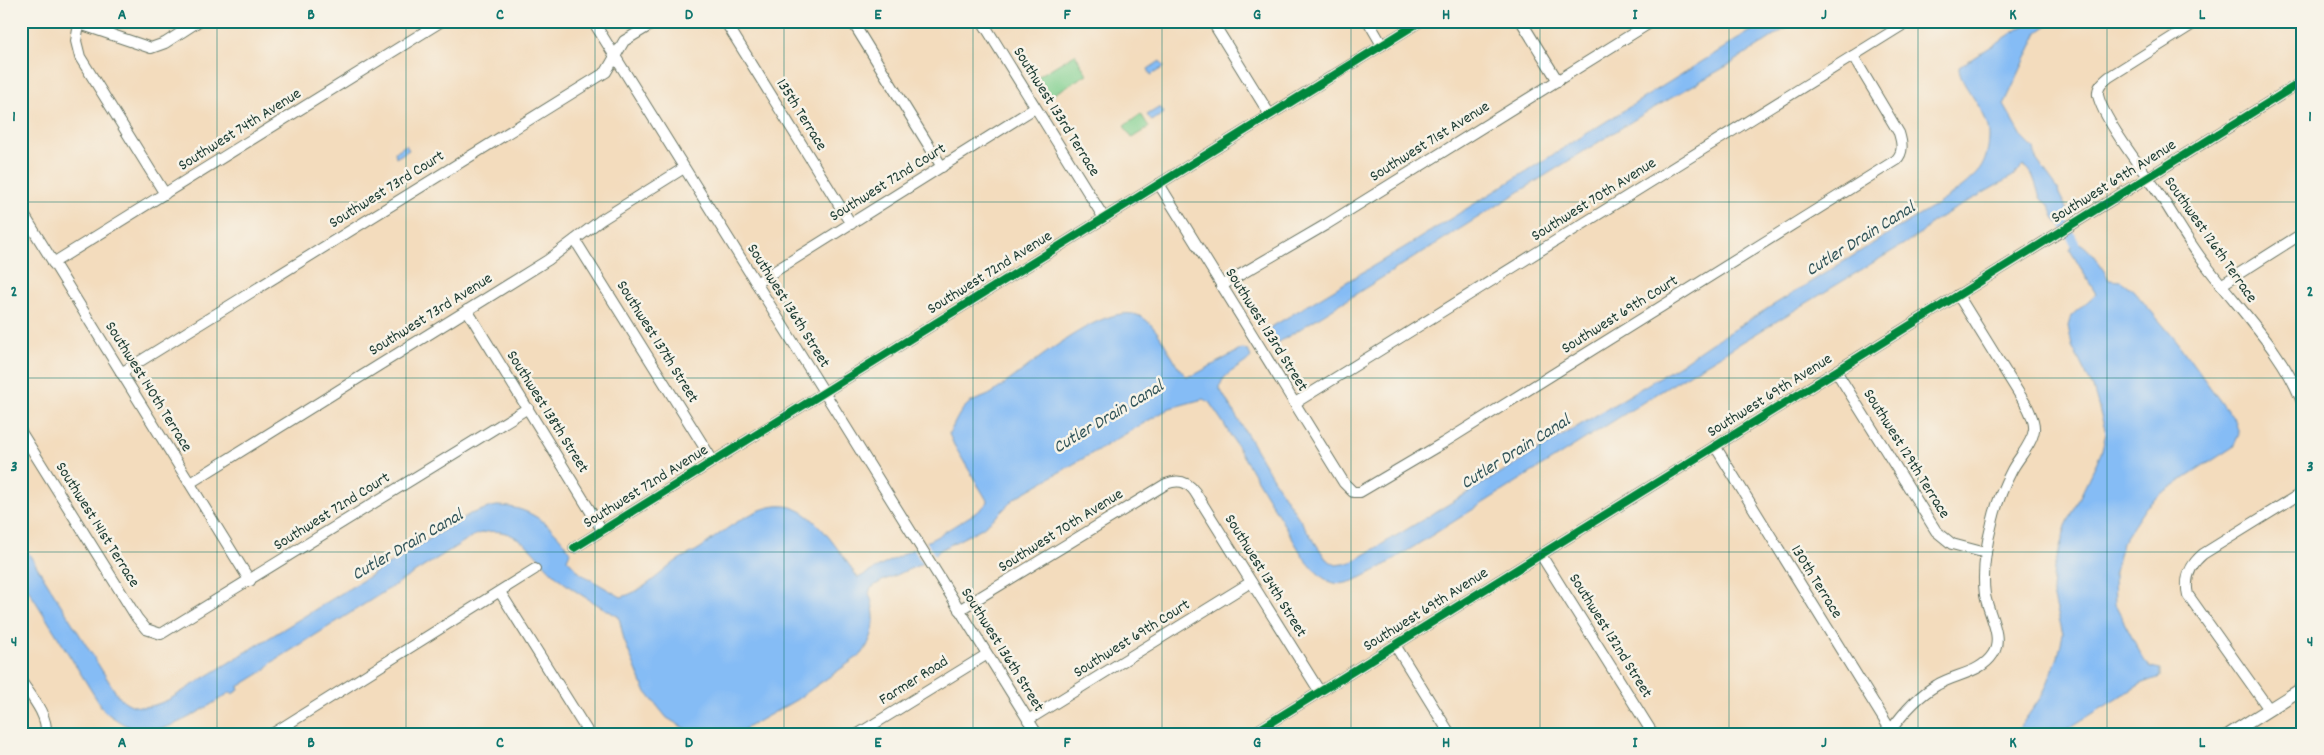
<svg xmlns="http://www.w3.org/2000/svg" width="2324" height="755" viewBox="0 0 2324 755" font-family="Dekko,sans-serif">
  <rect width="100%" height="100%" fill="#f7f3e8"/>
  <filter id="ink" filterUnits="userSpaceOnUse"><feTurbulence type="fractalNoise" baseFrequency=".02" numOctaves="2"/><feDisplacementMap in="SourceGraphic" scale="10" xChannelSelector="R" yChannelSelector="G"/><feConvolveMatrix kernelMatrix="1 2 1 2 8 2 1 2 1" color-interpolation-filters="sRGB"/></filter>
  <filter id="wash" filterUnits="userSpaceOnUse"><feTurbulence type="fractalNoise" baseFrequency=".0096" numOctaves="4" result="noise"/><feDisplacementMap in="SourceGraphic" scale="20" xChannelSelector="R" yChannelSelector="G"/><feGaussianBlur stdDeviation="1.12" result="paint"/><feColorMatrix in="noise" values="0 0 0 0 0 0 0 0 0 0 0 0 0 0 0 0 0 1.4 0 .05"/><feComposite in="paint" operator="in"/></filter>
  <g filter="url(#wash)">
    <rect width="100%" height="100%" fill="#f3dcbd"/>
    <g fill="#81d090" stroke="#508662">
      <path d="M 1075,54 L 1087,74 L 1049,97 L 1037,77 Z"/>
      <path d="M 1141,114 L 1149,127 L 1132,138 L 1124,126 Z"/>
    </g>
    <g fill="#85bcf5" stroke="#527c94">
      <path d="M 1767,21 L 1797,21 L 1732,63 L 1645,113 L 1276,344 L 1270,346 L 1264,337 L 1268,329 L 1410,244 Z"/>
      <path d="M 2031,21 L 2054,21 L 2038,32 L 2004,105 L 2023,138 L 2034,149 L 2036,159 L 2058,189 L 2059,194 L 2068,211 L 2066,219 L 2058,223 C 2052,216 2052,208 2047,203 C 2045,201 2043,202 2041,199 C 2036,189 2034,169 2023,166 L 2013,176 L 1932,222 L 1922,233 L 1650,398 L 1380,568 C 1343,587 1333,594 1304,558 L 1222,421 L 1209,402 L 1203,399 L 1170,408 L 1015,498 L 997,516 L 982,528 L 940,550 L 931,560 L 882,581 L 871,588 L 869,593 C 877,615 876,635 862,654 L 796,700 L 736,734 L 694,734 L 667,718 L 645,691 L 624,640 L 619,617 C 597,604 573,592 554,574 C 542,563 530,544 515,537 C 501,529 485,530 471,537 L 271,663 L 264,671 L 238,687 L 239,690 L 232,694 L 231,692 C 206,707 175,730 146,731 C 131,731 115,719 104,711 L 21,578 L 21,541 L 118,696 C 135,712 150,708 170,699 L 470,514 C 479,512 487,507 497,506 C 527,506 548,522 566,545 L 570,552 L 567,559 L 581,574 L 621,597 C 642,592 658,575 675,562 C 683,556 694,553 702,547 C 786,482 802,495 858,578 L 936,537 L 980,510 L 988,502 L 954,445 L 949,434 C 954,425 958,414 965,407 C 972,399 983,399 992,393 C 1023,373 1099,303 1137,315 C 1159,322 1170,361 1186,376 L 1194,375 L 1242,349 L 1248,350 L 1251,357 C 1242,368 1220,373 1220,389 L 1277,485 L 1326,559 L 1336,565 L 1351,563 L 1678,366 L 1710,344 C 1770,307 1829,271 1888,234 C 1917,216 1952,199 1976,174 C 1985,165 1988,152 1989,139 C 1991,110 1958,86 1959,67 Z"/>
      <path d="M 1160,61 L 1164,67 L 1151,75 L 1148,69 Z"/>
      <path d="M 1160,107 L 1164,113 L 1152,121 L 1147,115 Z"/>
      <path d="M 406,145 L 409,150 L 396,158 L 395,152 Z"/>
      <path d="M 2075,242 C 2087,242 2104,270 2109,280 L 2121,281 L 2133,290 L 2174,338 L 2226,409 L 2235,420 L 2239,434 L 2233,447 L 2162,493 L 2146,507 L 2122,543 L 2114,576 L 2115,605 L 2144,660 L 2149,666 L 2160,669 L 2160,677 L 2141,684 L 2059,734 L 2015,734 L 2043,694 L 2058,657 L 2063,634 L 2052,590 L 2054,568 L 2066,526 L 2101,453 L 2106,433 L 2093,388 L 2072,346 L 2068,326 L 2071,316 L 2096,294 L 2070,250 Z"/>
    </g>
    <path fill="#f3dcbd" d="M 925,539 L 937,559 L 924,566 L 912,547 Z"/>
    <g fill="none" stroke-linecap="round" stroke-linejoin="round">
      <path stroke="#85bcf5" stroke-width="9" d="M 2058,210 L 2079,252"/>
    </g>
  </g>
  <g filter="url(#ink)">
    <g fill="none" stroke-linecap="round" stroke-linejoin="round">
      <defs>
        <g id="minor">
          <path d="M 71,21 L 151,48 L 165,43 L 199,21"/>
          <path d="M 593,21 L 1037,734"/>
          <path d="M 725,21 L 851,224"/>
          <path d="M 852,21 L 942,167"/>
          <path d="M 982,21 L 1104,218"/>
          <path d="M 1212,21 L 1270,115"/>
          <path d="M 1368,21 L 1382,45"/>
          <path d="M 1521,21 L 1558,81"/>
          <path d="M 2198,21 L 2109,77 C 2103,82 2097,87 2098,95 C 2102,117 2142,169 2156,189 C 2173,214 2187,241 2206,265 C 2238,308 2286,355 2303,405"/>
          <path d="M 79,24 L 76,41 L 80,57 L 165,194"/>
          <path d="M 1159,184 L 1344,483 L 1353,492 L 1360,492 L 1443,443 L 1896,160 C 1904,152 1902,143 1899,133 L 1853,56"/>
          <path d="M 21,210 L 250,581"/>
          <path d="M 575,240 L 713,461"/>
          <path d="M 53,263 L 442,21"/>
          <path d="M 756,283 L 1035,108"/>
          <path d="M 2221,285 L 2303,233"/>
          <path d="M 1221,286 L 1327,224 L 1653,21"/>
          <path d="M 467,310 L 602,530"/>
          <path d="M 1836,371 L 1936,531 L 1952,544 L 1986,553"/>
          <path d="M 121,373 L 606,72 L 624,41 L 657,21"/>
          <path d="M 1295,403 L 1909,21"/>
          <path d="M 21,432 L 137,618 L 146,629 L 161,634 L 528,408"/>
          <path d="M 1715,446 L 1893,734"/>
          <path d="M 190,483 L 548,260 L 601,220 L 684,168"/>
          <path d="M 2299,494 L 2303,477"/>
          <path d="M 574,548 L 1421,21"/>
          <path d="M 1541,555 L 1653,734"/>
          <path d="M 500,592 L 589,734"/>
          <path d="M 959,610 L 1166,484 C 1178,479 1187,481 1195,492 L 1320,692"/>
          <path d="M 1395,645 L 1450,734"/>
          <path d="M 21,681 C 31,696 48,715 46,734"/>
          <path d="M 2269,709 L 2188,595 C 2184,578 2191,564 2203,554 L 2303,492"/>
          <path d="M 1028,720 L 1251,582"/>
          <path d="M 1891,730 C 1903,713 1918,696 1937,685 C 1955,674 1981,673 1993,654 C 2004,637 1988,613 1985,595 C 1982,572 1986,546 1992,523 C 1996,505 2003,487 2012,470 C 2019,457 2032,444 2034,430 C 2035,422 2031,415 2028,408 L 1958,295"/>
          <path d="M 272,734 L 535,569"/>
          <path d="M 858,734 L 986,655"/>
          <path d="M 1252,734 L 2303,81"/>
        </g>
        <path id="major" d="M 2230,734 L 2303,688"/>
      </defs>
      <use href="#minor" stroke="#697564" stroke-width="12"/>
      <use href="#major" stroke="#697564" stroke-width="14"/>
      <use href="#minor" stroke="#fff" stroke-width="10"/>
      <use href="#major" stroke="#fff" stroke-width="12"/>
      <defs>
        <g id="cycleway">
          <path d="M 574,548 L 1421,21"/>
          <path d="M 1252,734 L 2303,81"/>
        </g>
      </defs>
      <use href="#cycleway" stroke="#f7f3e8" stroke-width="11"/>
      <use href="#cycleway" stroke="#00873e" stroke-width="8"/>
    </g>
  </g>
  <path fill="none" stroke="#0f766e" stroke-width="1" stroke-opacity="0.55" d="M 217,21 L 217,734M 406,21 L 406,734M 595,21 L 595,734M 784,21 L 784,734M 973,21 L 973,734M 1162,21 L 1162,734M 1351,21 L 1351,734M 1540,21 L 1540,734M 1729,21 L 1729,734M 1918,21 L 1918,734M 2107,21 L 2107,734M 21,202 L 2303,202M 21,378 L 2303,378M 21,552 L 2303,552"/>
  <g text-anchor="middle" dominant-baseline="central" stroke-width="5" stroke-linejoin="round" paint-order="stroke">
    <g font-size="16" fill="#1f3d34" stroke="#f7f3e8">
      <text transform="translate(1056 112) rotate(58)">Southwest 133rd Terrace</text>
      <text transform="translate(801 115) rotate(58)">135th Terrace</text>
      <text transform="translate(240 130) rotate(-32)">Southwest 74th Avenue</text>
      <text transform="translate(1430 142) rotate(-32)">Southwest 71st Avenue</text>
      <text transform="translate(2114 182) rotate(-32)">Southwest 69th Avenue</text>
      <text transform="translate(888 183) rotate(-32)">Southwest 72nd Court</text>
      <text transform="translate(387 190) rotate(-32)">Southwest 73rd Court</text>
      <text transform="translate(1594 200) rotate(-32)">Southwest 70th Avenue</text>
      <text transform="translate(2210 240) rotate(55)">Southwest 126th Terrace</text>
      <text transform="translate(990 273) rotate(-32)">Southwest 72nd Avenue</text>
      <text transform="translate(788 306) rotate(58)">Southwest 136th Street</text>
      <text transform="translate(431 315) rotate(-32)">Southwest 73rd Avenue</text>
      <text transform="translate(1620 315) rotate(-32)">Southwest 69th Court</text>
      <text transform="translate(1266 330) rotate(58)">Southwest 133rd Street</text>
      <text transform="translate(657 342) rotate(58)">Southwest 137th Street</text>
      <text transform="translate(148 387) rotate(58)">Southwest 140th Terrace</text>
      <text transform="translate(1770 396) rotate(-32)">Southwest 69th Avenue</text>
      <text transform="translate(547 412) rotate(58)">Southwest 138th Street</text>
      <text transform="translate(1906 454) rotate(58)">Southwest 129th Terrace</text>
      <text transform="translate(646 487) rotate(-32)">Southwest 72nd Avenue</text>
      <text transform="translate(332 512) rotate(-32)">Southwest 72nd Court</text>
      <text transform="translate(97 525) rotate(58)">Southwest 141st Terrace</text>
      <text transform="translate(1061 531) rotate(-32)">Southwest 70th Avenue</text>
      <text transform="translate(1265 576) rotate(58)">Southwest 134th Street</text>
      <text transform="translate(1816 582) rotate(58)">130th Terrace</text>
      <text transform="translate(1426 610) rotate(-32)">Southwest 69th Avenue</text>
      <text transform="translate(1610 636) rotate(58)">Southwest 132nd Street</text>
      <text transform="translate(1132 639) rotate(-32)">Southwest 69th Court</text>
      <text transform="translate(1002 650) rotate(58)">Southwest 136th Street</text>
      <text transform="translate(914 681) rotate(-32)">Farmer Road</text>
    </g>
    <g font-size="18" font-style="italic" fill="#33565b" stroke="#f7f3e8">
      <text transform="translate(1861 240) rotate(-32)">Cutler Drain Canal</text>
      <text transform="translate(1109 418) rotate(-31)">Cutler Drain Canal</text>
      <text transform="translate(1516 453) rotate(-32)">Cutler Drain Canal</text>
      <text transform="translate(408 546) rotate(-30)">Cutler Drain Canal</text>
    </g>
  </g>
  <rect width="2324" height="755" fill="none" stroke="#f7f3e8" stroke-width="55"/>
  <rect x="28" y="28" width="2268" height="700" fill="none" stroke="#0f766e" stroke-width="2"/>
  <g font-size="16" text-anchor="middle" font-weight="bold" fill="#0f766e">
    <text x="122" y="19">A</text>
    <text x="311" y="19">B</text>
    <text x="500" y="19">C</text>
    <text x="689" y="19">D</text>
    <text x="878" y="19">E</text>
    <text x="1067" y="19">F</text>
    <text x="1257" y="19">G</text>
    <text x="1446" y="19">H</text>
    <text x="1635" y="19">I</text>
    <text x="1824" y="19">J</text>
    <text x="2013" y="19">K</text>
    <text x="2202" y="19">L</text>
    <text x="14" y="121">1</text>
    <text x="2310" y="121">1</text>
    <text x="14" y="296">2</text>
    <text x="2310" y="296">2</text>
    <text x="14" y="471">3</text>
    <text x="2310" y="471">3</text>
    <text x="14" y="646">4</text>
    <text x="2310" y="646">4</text>
    <text x="122" y="747">A</text>
    <text x="311" y="747">B</text>
    <text x="500" y="747">C</text>
    <text x="689" y="747">D</text>
    <text x="878" y="747">E</text>
    <text x="1067" y="747">F</text>
    <text x="1257" y="747">G</text>
    <text x="1446" y="747">H</text>
    <text x="1635" y="747">I</text>
    <text x="1824" y="747">J</text>
    <text x="2013" y="747">K</text>
    <text x="2202" y="747">L</text>
  </g>
</svg>
